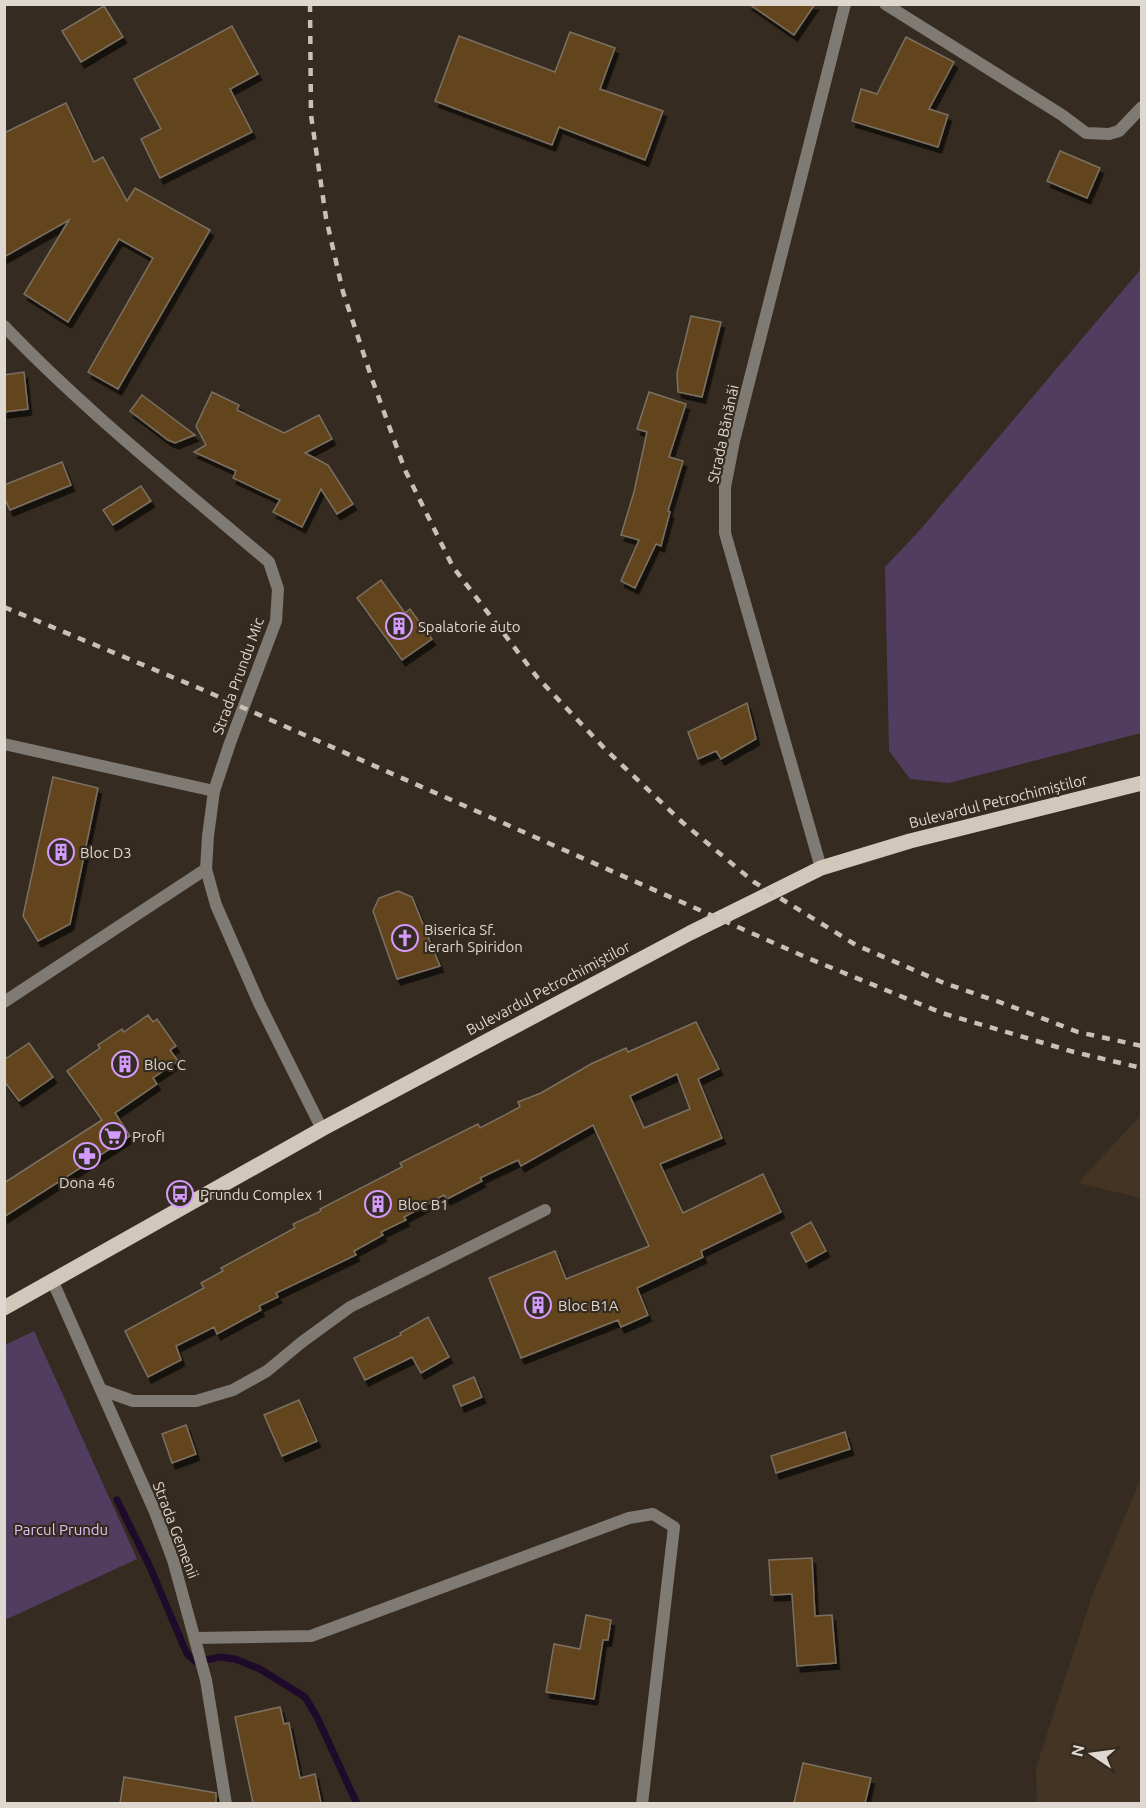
<svg xmlns="http://www.w3.org/2000/svg" width="1146" height="1808" viewBox="0 0 1146 1808" font-family="Ubuntu,sans-serif">
  <defs>
    <filter id="shadow"><feDropShadow dx="3.5" dy="6" stdDeviation="0" flood-color="#0009"/></filter>
  </defs>
  <rect width="100%" height="100%" fill="#352b20"/>
  <g fill="#433423">
    <path d="M 1141,1115 L 1141,1198 L 1078,1183 Z"/>
    <path d="M 1141,1477 L 1141,1803 L 1037,1803 L 1036,1768 L 1091,1599 Z"/>
  </g>
  <g fill="#503d5f">
    <path d="M 1141,269 L 1141,733 L 949,783 L 910,779 L 889,751 L 885,567 L 919,531 Z"/>
    <path d="M 34,1331 L 137,1559 L 5,1620 L 5,1345 Z"/>
  </g>
  <g fill="none" stroke-linecap="round" stroke-linejoin="round">
    <path stroke="#1e0a2b" stroke-width="7" d="M 117,1500 L 150,1567 L 187,1654 L 196,1662 L 220,1657 L 235,1659 L 260,1669 L 305,1697 L 317,1717 L 357,1804"/>
  </g>
  <g fill="#62451e" stroke="#7b7062" stroke-width="1.5" fill-rule="evenodd" filter="url(#shadow)">
    <path d="M 749,4 L 815,4 L 794,35 Z"/>
    <path d="M 104,6 L 123,37 L 81,62 L 62,31 Z"/>
    <path d="M 232,26 L 258,74 L 230,89 L 252,132 L 160,178 L 141,139 L 161,129 L 134,79 Z"/>
    <path d="M 570,32 L 615,48 L 600,89 L 663,111 L 645,160 L 559,127 L 552,145 L 435,101 L 459,36 L 555,72 Z"/>
    <path d="M 906,37 L 954,62 L 929,109 L 948,115 L 938,147 L 852,121 L 861,89 L 877,94 Z"/>
    <path d="M 66,103 L 94,162 L 103,157 L 127,201 L 135,188 L 210,230 L 118,389 L 88,372 L 153,258 L 119,239 L 68,322 L 24,294 L 69,220 L 4,257 L 4,133 Z"/>
    <path d="M 1060,151 L 1100,168 L 1087,198 L 1047,181 Z"/>
    <path d="M 691,316 L 721,322 L 702,397 L 678,392 L 677,373 Z"/>
    <path d="M 24,372 L 28,409 L 4,412 L 4,375 Z"/>
    <path d="M 212,392 L 239,405 L 237,410 L 284,433 L 319,415 L 332,439 L 305,453 L 328,465 L 353,504 L 337,514 L 321,489 L 302,527 L 273,512 L 280,500 L 233,478 L 236,471 L 194,452 L 206,445 L 196,426 Z"/>
    <path d="M 649,392 L 686,404 L 669,457 L 683,461 L 668,511 L 670,512 L 661,546 L 656,544 L 635,588 L 621,581 L 639,540 L 621,535 L 634,492 L 647,432 L 637,429 Z"/>
    <path d="M 142,395 L 195,435 L 175,443 L 168,440 L 130,411 Z"/>
    <path d="M 62,462 L 71,485 L 10,510 L 4,497 L 4,485 Z"/>
    <path d="M 141,486 L 151,501 L 113,525 L 103,510 Z"/>
    <path d="M 381,580 L 405,613 L 410,609 L 432,639 L 402,660 L 357,598 Z"/>
    <path d="M 747,703 L 756,739 L 721,759 L 716,751 L 698,759 L 688,732 Z"/>
    <path d="M 53,777 L 98,788 L 70,924 L 38,941 L 23,916 Z"/>
    <path d="M 398,891 L 412,897 L 440,966 L 397,979 L 373,911 L 379,898 Z"/>
    <path d="M 148,1015 L 153,1022 L 157,1019 L 176,1046 L 170,1050 L 178,1061 L 153,1078 L 157,1084 L 115,1113 L 130,1136 L 4,1217 L 4,1183 L 102,1120 L 67,1071 L 100,1048 L 98,1045 L 122,1029 L 124,1032 Z"/>
    <path d="M 696,1022 L 719,1069 L 698,1079 L 722,1138 L 660,1164 L 683,1213 L 763,1174 L 781,1212 L 701,1251 L 703,1257 L 637,1288 L 648,1315 L 621,1327 L 618,1320 L 521,1358 L 489,1278 L 555,1251 L 566,1279 L 649,1246 L 593,1125 L 521,1166 L 518,1160 L 480,1178 L 482,1181 L 447,1199 L 444,1195 L 404,1217 L 406,1220 L 381,1232 L 383,1235 L 354,1251 L 356,1255 L 276,1293 L 278,1297 L 259,1306 L 261,1310 L 217,1334 L 214,1327 L 176,1346 L 181,1360 L 148,1377 L 125,1331 L 204,1288 L 201,1283 L 223,1271 L 221,1268 L 295,1228 L 293,1224 L 321,1211 L 320,1209 L 402,1167 L 400,1163 L 478,1124 L 480,1128 L 520,1107 L 518,1102 L 541,1093 L 591,1064 L 626,1048 L 628,1052 ZM 677,1074 L 690,1109 L 644,1128 L 630,1096 Z"/>
    <path d="M 29,1043 L 53,1077 L 19,1101 L 4,1081 L 4,1060 Z"/>
    <path d="M 811,1222 L 826,1251 L 806,1262 L 791,1233 Z"/>
    <path d="M 428,1317 L 449,1357 L 421,1373 L 412,1357 L 365,1380 L 354,1358 L 401,1335 L 400,1333 Z"/>
    <path d="M 474,1377 L 482,1397 L 461,1406 L 453,1386 Z"/>
    <path d="M 299,1400 L 317,1441 L 282,1456 L 264,1415 Z"/>
    <path d="M 186,1425 L 196,1454 L 172,1463 L 162,1434 Z"/>
    <path d="M 845,1432 L 850,1449 L 776,1473 L 771,1456 Z"/>
    <path d="M 812,1558 L 815,1616 L 832,1615 L 836,1663 L 797,1666 L 792,1594 L 771,1595 L 769,1560 Z"/>
    <path d="M 586,1615 L 611,1620 L 608,1640 L 603,1640 L 594,1699 L 546,1692 L 554,1644 L 580,1649 Z"/>
    <path d="M 280,1707 L 284,1724 L 289,1723 L 300,1778 L 315,1774 L 321,1803 L 253,1803 L 235,1717 Z"/>
    <path d="M 803,1763 L 871,1778 L 865,1803 L 794,1803 Z"/>
    <path d="M 124,1777 L 216,1793 L 216,1803 L 120,1803 Z"/>
  </g>
  <g fill="none" stroke-linecap="round" stroke-linejoin="round">
    <g stroke="#7f7a74" stroke-width="12">
      <path d="M 885,4 L 1062,115 L 1086,133 L 1109,134 L 1119,131 L 1142,107"/>
      <path d="M 4,326 C 86,412 179,485 269,562 L 278,589 L 276,621 L 230,743 L 214,791 L 208,836 L 206,869 L 216,905 L 259,1003 L 322,1129"/>
      <path d="M 4,744 L 214,791"/>
      <path d="M 821,868 L 725,533 L 725,487 L 734,441 L 845,4"/>
      <path d="M 4,1002 L 206,869"/>
      <path d="M 53,1282 L 155,1512 L 173,1560 L 206,1680 L 226,1804"/>
      <path d="M 102,1390 L 133,1401 L 196,1401 L 233,1390 L 267,1371 L 302,1342 L 350,1307 L 545,1210"/>
      <path d="M 195,1638 L 311,1636 L 629,1518 L 653,1514 L 674,1527 L 642,1804"/>
    </g>
    <path stroke="#d2c7bb" stroke-width="15" d="M 4,1308 L 322,1129 L 690,933 L 821,868 L 910,841 L 1142,783"/>
    <g stroke="#c8c0b9" stroke-width="4.5" stroke-dasharray="8 8" stroke-linecap="butt">
      <path d="M 310,4 L 311,115 L 326,218 L 343,292 L 372,379 L 405,470 L 453,567 L 537,677 L 606,750 L 682,822 L 754,882 L 856,945 L 944,983 L 1008,1005 L 1078,1032 L 1142,1046"/>
      <path d="M 4,607 L 201,689 L 810,959 L 942,1013 L 1074,1052 L 1142,1068"/>
    </g>
  </g>
  <defs>
    <symbol id="building-ring" viewBox="-11 -11 22 22"><circle r="9.5" fill="#352b20" stroke="#d39cfc" stroke-width="1.5"/><path d="M-4-6H4V6H1V3H-1V6H-4ZM-2.5-4.3h1.7v1.8h-1.7ZM.8-4.3h1.7v1.8H.8ZM-2.5-1h1.7V.8h-1.7ZM.8-1h1.7V.8H.8Z" fill="#d39cfc"/></symbol>
    <symbol id="church-ring" viewBox="-11 -11 22 22"><circle r="9.5" fill="#352b20" stroke="#d39cfc" stroke-width="1.5"/><path d="M-1.2-6h2.4v3.5h3.3v2.4h-3.3V6h-2.4V-.1h-3.3v-2.4h3.3Z" fill="#d39cfc"/></symbol>
    <symbol id="supermarket-ring" viewBox="-11 -11 22 22"><circle r="9.5" fill="#352b20" stroke="#d39cfc" stroke-width="1.5"/><path d="M-6-5.5h2.5l.6 2H6L4.5 2H-2.5L-4.4-4H-6ZM-1.5 3.2a1.3 1.3 0 1 0 .1 0ZM3 3.2a1.3 1.3 0 1 0 .1 0Z" fill="#d39cfc"/></symbol>
    <symbol id="pharmacy-ring" viewBox="-11 -11 22 22"><circle r="9.5" fill="#352b20" stroke="#d39cfc" stroke-width="1.5"/><path d="M-2-6h4v4h4v4h-4v4h-4v-4h-4v-4h4Z" fill="#d39cfc"/></symbol>
    <symbol id="bus-ring" viewBox="-11 -11 22 22"><circle r="9.5" fill="#352b20" stroke="#d39cfc" stroke-width="1.5"/><path d="M-5-6H5V4H4V6H2V4H-2V6H-4V4H-5ZM-3.5-4V0h7V-4ZM-3.5 1.2v1.5H-2V1.2ZM2 1.2v1.5H3.5V1.2Z" fill="#d39cfc"/></symbol>
  </defs>
  <g fill-rule="evenodd">
    <use href="#building-ring" x="384" y="611" width="30" height="30"/>
    <use href="#building-ring" x="46" y="837" width="30" height="30"/>
    <use href="#church-ring" x="390" y="923" width="30" height="30"/>
    <use href="#building-ring" x="110" y="1049" width="30" height="30"/>
    <use href="#supermarket-ring" x="98" y="1121" width="30" height="30"/>
    <use href="#pharmacy-ring" x="72" y="1141" width="30" height="30"/>
    <use href="#bus-ring" x="165" y="1179" width="30" height="30"/>
    <use href="#building-ring" x="363" y="1189" width="30" height="30"/>
    <use href="#building-ring" x="523" y="1290" width="30" height="30"/>
  </g>
  <g text-anchor="middle" dominant-baseline="central" stroke-width="4.5" stroke-linejoin="round" paint-order="stroke">
    <g font-size="15" fill="#dfd8d1" stroke="#352b20">
      <text transform="translate(723 434) rotate(-78)">Strada Bănănăi</text>
      <text transform="translate(238 676) rotate(-70)">Strada Prundu Mic</text>
      <text transform="translate(998 801) rotate(-14)">Bulevardul Petrochimiștilor</text>
      <text transform="translate(548 988) rotate(-28)">Bulevardul Petrochimiștilor</text>
      <text transform="translate(176 1530) rotate(69)">Strada Gemenii</text>
    </g>
    <g font-size="15" fill="#dfd8d1" stroke="#352b20" text-anchor="start">
      <text x="418" y="626">Spalatorie auto</text>
      <text x="80" y="852">Bloc D3</text>
      <text x="424" y="929">Biserica Sf.<tspan x="424" dy="17">Ierarh Spiridon</tspan></text>
      <text x="144" y="1064">Bloc C</text>
      <text x="132" y="1136">Profi</text>
      <text x="87" y="1182" text-anchor="middle">Dona 46</text>
      <text x="200" y="1194">Prundu Complex 1</text>
      <text x="398" y="1204">Bloc B1</text>
      <text x="558" y="1305">Bloc B1A</text>
    </g>
    <g font-size="15" fill="#e0c4f8" stroke="#352b20">
      <text x="61" y="1529">Parcul Prundu</text>
    </g>
  </g>
  <rect width="1146" height="1808" fill="none" stroke="#dfd8d1" stroke-width="12"/>
  <g transform="translate(1092 1754) rotate(283)" stroke="#352b20" stroke-width="4.5" paint-order="stroke">
  <path d="M0-4.5L10 22L0 15L-10 22Z" fill="#dfd8d1"/>
  <text y="-9" font-size="16" font-weight="bold" text-anchor="middle" fill="#dfd8d1">N</text>
  </g>
</svg>
